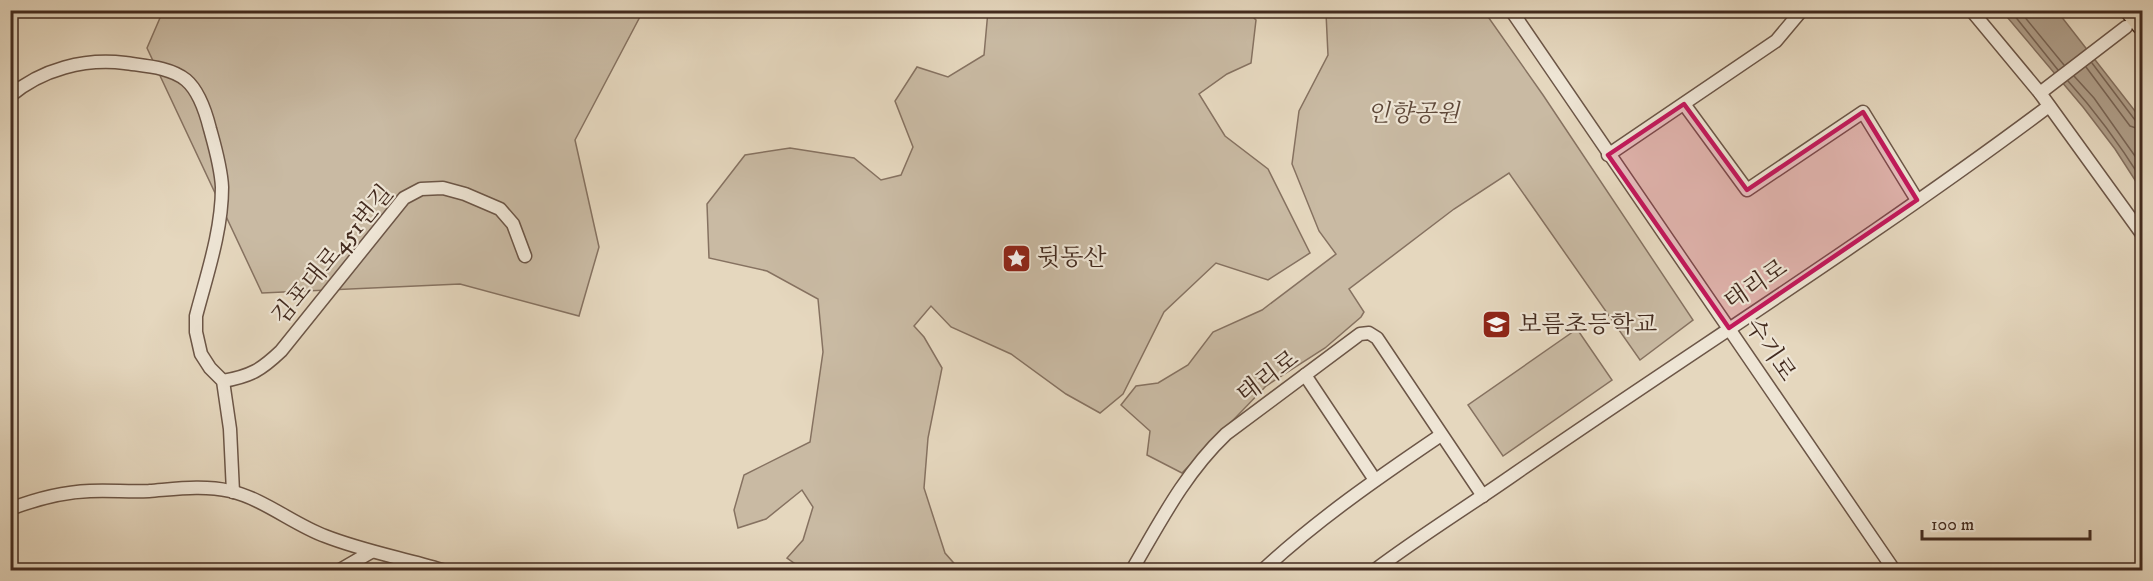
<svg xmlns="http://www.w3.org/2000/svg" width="2153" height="581" viewBox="0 0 2153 581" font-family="'IM FELL DW Pica','Noto Serif KR',serif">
  <rect width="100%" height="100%" fill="#e5d7be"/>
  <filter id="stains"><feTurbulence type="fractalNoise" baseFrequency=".00333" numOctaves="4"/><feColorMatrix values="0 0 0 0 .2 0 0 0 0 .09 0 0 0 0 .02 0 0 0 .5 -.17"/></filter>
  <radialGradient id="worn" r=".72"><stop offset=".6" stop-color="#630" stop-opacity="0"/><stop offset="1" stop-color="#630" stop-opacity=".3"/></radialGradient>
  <g fill="#c9baa3" stroke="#867261" stroke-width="1.5">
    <path d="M 163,11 L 643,11 L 575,140 L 599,247 L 579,316 L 460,284 L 262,293 L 147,48 Z"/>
    <path d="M 988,11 L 1247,11 L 1256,20 L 1251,63 L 1227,74 L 1199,94 L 1225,136 L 1268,169 L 1310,253 L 1268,280 L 1216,263 L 1164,312 L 1123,394 L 1100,413 L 1066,394 L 1011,354 L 951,327 L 931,306 L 914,326 L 924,337 L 942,368 L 928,438 L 924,488 L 945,553 L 960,570 L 804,570 L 787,558 L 803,540 L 813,507 L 802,490 L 766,519 L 738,528 L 734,510 L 744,475 L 810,442 L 823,352 L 818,299 L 767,271 L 709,258 L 707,204 L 745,155 L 790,148 L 854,158 L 881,180 L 901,175 L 913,147 L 895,101 L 917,67 L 948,77 L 984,55 Z"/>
    <path d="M 1331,11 L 1484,11 L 1543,95 L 1693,320 L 1640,360 L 1509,173 L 1454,209 L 1349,289 L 1364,312 L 1361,317 L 1325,348 L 1266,386 L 1182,473 L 1147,455 L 1150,431 L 1121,405 L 1136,386 L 1158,383 L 1188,365 L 1213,332 L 1262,310 L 1336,254 L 1319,231 L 1292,164 L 1299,111 L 1328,55 L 1326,13 Z"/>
    <path d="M 1577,329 L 1612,380 L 1503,456 L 1468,405 Z"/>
  </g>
  <path fill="#ae9d88" stroke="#836f5e" stroke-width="1.5" d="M 2002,11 L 2057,11 L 2142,120 L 2142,191 L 2115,149 L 2083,107 Z"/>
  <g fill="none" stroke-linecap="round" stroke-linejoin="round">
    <g stroke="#786454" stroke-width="1.5">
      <path d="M 2010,10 L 2058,70"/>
      <path d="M 2019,10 L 2064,65"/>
      <path d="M 2092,63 L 2135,120 L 2142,123"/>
      <path d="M 2086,67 L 2130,126 L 2142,130"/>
      <path d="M 2074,76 L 2094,98 L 2142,166"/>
      <path d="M 2068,81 C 2096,112 2120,145 2142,180"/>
    </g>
    <defs>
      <g id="minor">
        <path d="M 1511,10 L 1894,570"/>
        <path d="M 1971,10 L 2040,93 L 2142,234"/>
        <path d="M 2040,93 L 2126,27"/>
        <path d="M 10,96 C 42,69 85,58 125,63 C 145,66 170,67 186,80 C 199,91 206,113 210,129 C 215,147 221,167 222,187 C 222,231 207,274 196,316 L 196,332 L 201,354 L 210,368 L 223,381 L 230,429 L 233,492"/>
        <path d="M 1684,104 L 1747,190 L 1863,112 L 1917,200"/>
        <path d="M 1608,155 L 1776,41 L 1802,10"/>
        <path d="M 1305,375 L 1375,480"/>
        <path d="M 223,381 C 251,376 261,370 281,351 L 404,198 L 421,189 L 443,188 L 465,194 L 500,209 L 513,224 L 525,256"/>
        <path d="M 10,509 C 36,499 62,492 90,491 C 110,490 129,492 149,491 C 176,489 203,485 230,491 C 264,499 293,524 325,536 C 363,551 403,558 442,570"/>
        <path d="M 340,570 L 371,552"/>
        <path d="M 1132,570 C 1160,522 1185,473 1226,434 L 1360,334 L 1369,333 L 1377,338 L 1483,496"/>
        <path d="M 1263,570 C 1318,519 1379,477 1441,435"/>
        <path d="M 1375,570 C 1420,536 1469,506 1516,473 C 1694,350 1877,235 2049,106"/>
      </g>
      <path id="highway" d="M 2129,10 L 2142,26"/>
    </defs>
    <use href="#minor" stroke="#6c5647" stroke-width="15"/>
    <use href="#highway" stroke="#432b1f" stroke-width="21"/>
    <use href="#minor" stroke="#eee5d5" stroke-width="12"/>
    <use href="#highway" stroke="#e5d7be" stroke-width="18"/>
  </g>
  <path fill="#c2185b" fill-opacity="0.2" stroke="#c2185b" stroke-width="4.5" stroke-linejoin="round" d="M 1684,104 L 1747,190 L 1863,112 L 1917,200 L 1729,328 L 1608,155 Z"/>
  <defs>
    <symbol id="sight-square" viewBox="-11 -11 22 22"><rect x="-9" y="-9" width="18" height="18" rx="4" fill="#8f2418" stroke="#eee5d5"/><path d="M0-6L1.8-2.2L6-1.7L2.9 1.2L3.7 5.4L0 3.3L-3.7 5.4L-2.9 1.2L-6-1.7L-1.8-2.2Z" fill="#fff"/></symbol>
    <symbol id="school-square" viewBox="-11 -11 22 22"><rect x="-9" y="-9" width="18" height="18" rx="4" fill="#8f2418" stroke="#eee5d5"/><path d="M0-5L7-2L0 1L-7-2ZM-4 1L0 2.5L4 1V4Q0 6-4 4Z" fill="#fff"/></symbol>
  </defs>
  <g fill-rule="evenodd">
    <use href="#sight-square" x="1000" y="242" width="33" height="33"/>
    <use href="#school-square" x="1480" y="308" width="33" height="33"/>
  </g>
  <g text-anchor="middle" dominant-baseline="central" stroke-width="4.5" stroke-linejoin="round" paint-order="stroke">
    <g font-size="24" font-style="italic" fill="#5e4839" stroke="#eee5d5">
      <text x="1413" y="114">인향공원</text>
    </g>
    <g font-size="24" fill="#432b1f" stroke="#eee5d5">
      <text transform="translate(333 255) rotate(-50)">김포대로451번길</text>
      <text transform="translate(1756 285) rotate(-34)">태리로</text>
      <text transform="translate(1770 350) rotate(56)">수기로</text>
      <text transform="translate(1268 377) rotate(-37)">태리로</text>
    </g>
    <g font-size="24" fill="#432b1f" stroke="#eee5d5" text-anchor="start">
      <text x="1037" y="258">뒷동산</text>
      <text x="1518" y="325">보름초등학교</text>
    </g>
  </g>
  <rect width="2153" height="581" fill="none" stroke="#e5d7be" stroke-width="36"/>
  <rect x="12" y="12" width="2129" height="557" fill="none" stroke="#432b1f" stroke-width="3"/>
  <rect x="18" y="18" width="2117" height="545" fill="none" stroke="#432b1f" stroke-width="1.5"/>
  <path d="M1922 530v9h168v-9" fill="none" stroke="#432b1f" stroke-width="3"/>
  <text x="1931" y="530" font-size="18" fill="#432b1f" stroke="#eee5d5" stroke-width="4.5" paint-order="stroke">100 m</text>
  <rect width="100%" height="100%" filter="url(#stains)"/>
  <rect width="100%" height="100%" fill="url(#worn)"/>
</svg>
